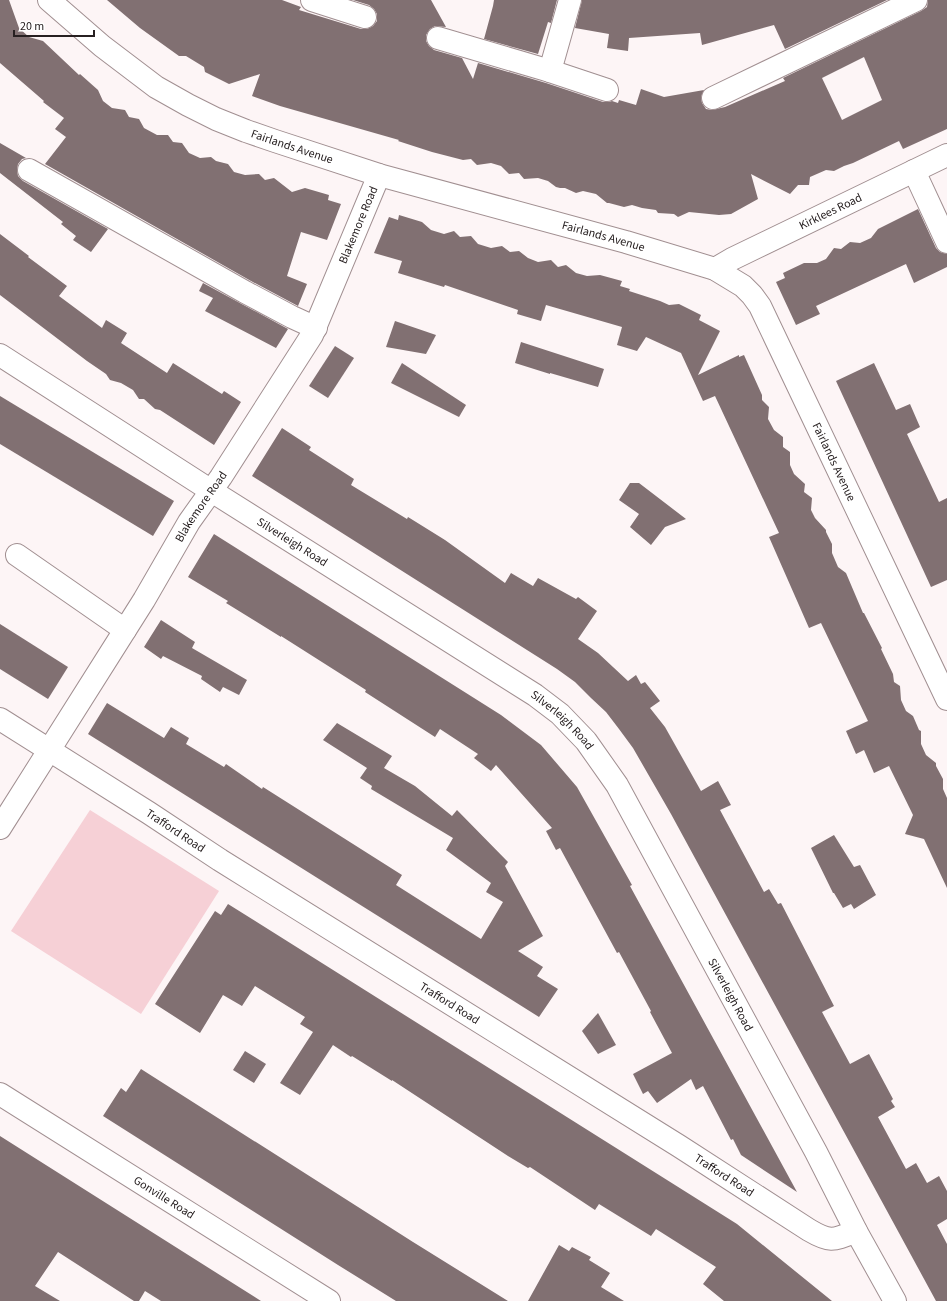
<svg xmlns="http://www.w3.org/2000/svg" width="947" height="1301" viewBox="0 0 947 1301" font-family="'Source Sans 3',sans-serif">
  <rect width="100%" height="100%" fill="#fdf5f6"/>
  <path fill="#f6d0d6" d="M 90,810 L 219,891 L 141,1014 L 11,931 Z"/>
  <g fill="#817072" fill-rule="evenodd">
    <path d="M 0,0 L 9,0 L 19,28 L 29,37 L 43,41 L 79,75 L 80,74 L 98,90 L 103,101 L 112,108 L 125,110 L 129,117 L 139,119 L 144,128 L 157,135 L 168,135 L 173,142 L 182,143 L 189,153 L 200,158 L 211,157 L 216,161 L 228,164 L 234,172 L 245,175 L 259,174 L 265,180 L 274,178 L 292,192 L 305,188 L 329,195 L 328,200 L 341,204 L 327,240 L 301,232 L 287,276 L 307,284 L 298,306 L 251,281 L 45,164 L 66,137 L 55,129 L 64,118 L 43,102 L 44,101 L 0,63 Z"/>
    <path d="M 107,0 L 282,0 L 301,7 L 299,10 L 361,29 L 367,29 L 373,26 L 377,21 L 377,14 L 374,9 L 369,5 L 353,0 L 431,0 L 446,27 L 435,26 L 430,29 L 426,35 L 426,41 L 429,46 L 434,50 L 462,58 L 473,79 L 478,63 L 546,83 L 603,102 L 609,102 L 612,101 L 618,103 L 619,100 L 636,105 L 641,89 L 664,97 L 704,90 L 701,97 L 702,103 L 706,109 L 712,110 L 725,107 L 785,81 L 783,78 L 921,11 L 927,7 L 928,0 L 947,0 L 947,129 L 903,149 L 899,141 L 853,163 L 844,166 L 834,171 L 826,170 L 810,177 L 809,185 L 798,185 L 790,194 L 751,174 L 758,199 L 731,214 L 719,215 L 689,212 L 678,217 L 674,214 L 658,213 L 656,210 L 642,208 L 632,205 L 624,207 L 609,203 L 607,203 L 596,194 L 583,191 L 576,193 L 565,188 L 560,188 L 556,187 L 548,181 L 538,178 L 524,179 L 519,173 L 509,174 L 501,166 L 491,163 L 477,165 L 471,159 L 463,160 L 432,152 L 398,141 L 399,140 L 280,106 L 252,96 L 260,74 L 229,84 L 205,72 L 204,67 L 186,56 L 179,56 L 140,28 ZM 864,57 L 882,100 L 842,120 L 822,78 Z"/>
    <path d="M 494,0 L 557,0 L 551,23 L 548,22 L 538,54 L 484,39 L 493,6 Z"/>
    <path d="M 582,0 L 887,0 L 785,49 L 774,25 L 702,45 L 700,33 L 629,38 L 628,51 L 607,48 L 609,34 L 575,28 Z"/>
    <path d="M 0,143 L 26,158 L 22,159 L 18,164 L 17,170 L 18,176 L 23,181 L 108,229 L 91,252 L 73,240 L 76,236 L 61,224 L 63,222 L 0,173 Z"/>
    <path d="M 918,209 L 936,248 L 940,252 L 947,254 L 947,267 L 914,283 L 906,264 L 816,306 L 820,314 L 796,325 L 776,282 L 785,278 L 783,273 L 804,263 L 817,263 L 826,259 L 834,248 L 841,249 L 850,242 L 860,243 L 871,238 L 878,229 Z"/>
    <path d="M 399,215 L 422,222 L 431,230 L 444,234 L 454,231 L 460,237 L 471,236 L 478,244 L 491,248 L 502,246 L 510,252 L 519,251 L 528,258 L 538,262 L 551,260 L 558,267 L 566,265 L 576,273 L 587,276 L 600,275 L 622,281 L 620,286 L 630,289 L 629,291 L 660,301 L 669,305 L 679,304 L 701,315 L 699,320 L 720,331 L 698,375 L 739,355 L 739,357 L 744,355 L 762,395 L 762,400 L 769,407 L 768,419 L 774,430 L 783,437 L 783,447 L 790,452 L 790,465 L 794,474 L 805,484 L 804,492 L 812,498 L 811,510 L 815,518 L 826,530 L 826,532 L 832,544 L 832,553 L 838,567 L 846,573 L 863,613 L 864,613 L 882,648 L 881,649 L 893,674 L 894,682 L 900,686 L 901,700 L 906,711 L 913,716 L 919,730 L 921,731 L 921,744 L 926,755 L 936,763 L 936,766 L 943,779 L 943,789 L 947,798 L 947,888 L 924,839 L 905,834 L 913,815 L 889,766 L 874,773 L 864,750 L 856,754 L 846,731 L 868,721 L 821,623 L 809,628 L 769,537 L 779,533 L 715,396 L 703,401 L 681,353 L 646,337 L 637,351 L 617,345 L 622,327 L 546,305 L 541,321 L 517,314 L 518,310 L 445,285 L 444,287 L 398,273 L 402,261 L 374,253 L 389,217 L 398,220 Z"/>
    <path d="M 0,234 L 29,256 L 28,257 L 67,286 L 59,296 L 102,328 L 106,320 L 127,333 L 121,343 L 167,373 L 173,363 L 222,394 L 224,391 L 241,402 L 214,445 L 160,410 L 155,409 L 144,399 L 139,399 L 133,390 L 121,383 L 110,380 L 106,374 L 87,361 L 0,295 Z"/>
    <path d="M 203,283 L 288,329 L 276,348 L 205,311 L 213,298 L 199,291 Z"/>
    <path d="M 395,321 L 436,335 L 426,354 L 386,347 Z"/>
    <path d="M 521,342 L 604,369 L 598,387 L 550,373 L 550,374 L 515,363 Z"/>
    <path d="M 335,346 L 354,358 L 328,398 L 309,386 Z"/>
    <path d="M 402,363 L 466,405 L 459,417 L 391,383 Z"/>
    <path d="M 874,363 L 896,410 L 910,404 L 920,427 L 907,434 L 939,502 L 947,498 L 947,580 L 931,587 L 836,381 Z"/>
    <path d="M 0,396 L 174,501 L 153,536 L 0,444 Z"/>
    <path d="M 282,428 L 311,447 L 309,450 L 354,479 L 351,485 L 407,519 L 408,517 L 445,540 L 505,583 L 511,573 L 533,586 L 538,578 L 576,599 L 578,597 L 597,611 L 578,639 L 598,653 L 628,681 L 636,675 L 641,684 L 645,682 L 660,701 L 650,708 L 665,727 L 701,791 L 718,781 L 731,805 L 720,810 L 764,892 L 769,889 L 778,904 L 781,903 L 834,1006 L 822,1012 L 850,1064 L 869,1054 L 893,1099 L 891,1101 L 895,1107 L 878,1117 L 906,1169 L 916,1163 L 927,1183 L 939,1176 L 947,1191 L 947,1219 L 937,1225 L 947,1244 L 947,1301 L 936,1301 L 671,814 L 633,748 L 619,729 L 606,712 L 591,698 L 575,682 L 557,669 L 252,476 Z"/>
    <path d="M 630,483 L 639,483 L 686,519 L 665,527 L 651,545 L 630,527 L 639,514 L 619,500 Z"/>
    <path d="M 214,534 L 501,715 L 541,745 L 577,787 L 632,885 L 630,886 L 797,1192 L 741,1155 L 733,1139 L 731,1140 L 703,1086 L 696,1090 L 691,1079 L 657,1103 L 648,1091 L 643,1094 L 633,1074 L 672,1053 L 650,1012 L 651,1011 L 619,952 L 617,953 L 560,848 L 556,850 L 546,831 L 552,828 L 496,765 L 491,771 L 474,758 L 478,754 L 440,729 L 435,737 L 365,692 L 366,690 L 281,636 L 281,637 L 226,603 L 228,601 L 188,577 Z"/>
    <path d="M 161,620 L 195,642 L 192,648 L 247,680 L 239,695 L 223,687 L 220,692 L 201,679 L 202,676 L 163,656 L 161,659 L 144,647 Z"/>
    <path d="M 0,624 L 68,667 L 48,699 L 0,669 Z"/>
    <path d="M 107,703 L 164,738 L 171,727 L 189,738 L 186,744 L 224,767 L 226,764 L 262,789 L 263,787 L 402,875 L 396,885 L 481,939 L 503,902 L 486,892 L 491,883 L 446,850 L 453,838 L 371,789 L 372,786 L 360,778 L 367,768 L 323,740 L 337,723 L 392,756 L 384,768 L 415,786 L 452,816 L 457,810 L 508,862 L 505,866 L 543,936 L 518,951 L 543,967 L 537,976 L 558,989 L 539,1017 L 88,734 Z"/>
    <path d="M 834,835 L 854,867 L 860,865 L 876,895 L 854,909 L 851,904 L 843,908 L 834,893 L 833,893 L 811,848 Z"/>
    <path d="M 228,904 L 737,1224 L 832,1301 L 724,1301 L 703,1284 L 716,1267 L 656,1229 L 651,1236 L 599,1204 L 595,1210 L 530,1167 L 528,1168 L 508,1156 L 392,1080 L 392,1081 L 352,1056 L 351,1057 L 333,1045 L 300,1095 L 280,1083 L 313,1032 L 300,1024 L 305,1017 L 255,986 L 242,1006 L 223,995 L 200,1033 L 155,1004 L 215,911 L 221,915 Z"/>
    <path d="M 598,1013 L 616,1045 L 598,1054 L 582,1031 Z"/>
    <path d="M 245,1051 L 266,1064 L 254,1083 L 233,1070 Z"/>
    <path d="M 141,1069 L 413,1242 L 508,1301 L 396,1301 L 338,1265 L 103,1116 L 121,1088 L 126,1092 Z"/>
    <path d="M 0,1136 L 261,1301 L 161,1301 L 145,1291 L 139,1301 L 134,1301 L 58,1252 L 35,1286 L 60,1301 L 0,1301 Z"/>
    <path d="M 559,1245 L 569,1251 L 572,1247 L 591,1257 L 589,1260 L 610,1273 L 601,1287 L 624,1301 L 528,1301 Z"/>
  </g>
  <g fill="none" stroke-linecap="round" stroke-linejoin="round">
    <defs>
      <g id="minor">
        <path id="s1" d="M 49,0 L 102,46 L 156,87 L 188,105 L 216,119 L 246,131 L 275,141 L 379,175 L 626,242 L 715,269 L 743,286 L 752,295 L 760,306 L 947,699"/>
        <path d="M 312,0 L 365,17"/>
        <path d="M 570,0 L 550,71 L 607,90"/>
        <path d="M 438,38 L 550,71"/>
        <path d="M 713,98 L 916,0"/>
        <path d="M 29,170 L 245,292 L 292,317 L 316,328"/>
        <path d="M 914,171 L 947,242"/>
        <path id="s2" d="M 715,269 L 732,259 L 947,155"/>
        <path id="s3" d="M 0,355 L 210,490 L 535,695 L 560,714 L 586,741 L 617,785 L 816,1152 L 856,1231 L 895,1301"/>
        <path d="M 17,555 L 125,630"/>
        <path id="s4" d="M 0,719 L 149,813 L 220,860 L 679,1146 L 809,1230 C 831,1243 834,1240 856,1231"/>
        <path id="s5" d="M 0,828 L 144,600 L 189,522 L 221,477 L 312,335 L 379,175"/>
        <path id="s6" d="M 0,1094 L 329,1301"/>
      </g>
    </defs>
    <use href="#minor" stroke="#a18f91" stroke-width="24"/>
    <use href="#minor" stroke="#fff" stroke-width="22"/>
  </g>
  <g text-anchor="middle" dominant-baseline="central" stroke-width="3" stroke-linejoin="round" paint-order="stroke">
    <g font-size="12" fill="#272021" stroke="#fff">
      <text stroke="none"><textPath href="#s1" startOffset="287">Fairlands Avenue</textPath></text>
      <text stroke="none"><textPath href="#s2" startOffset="129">Kirklees Road</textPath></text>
      <text stroke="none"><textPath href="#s5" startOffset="703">Blakemore Road</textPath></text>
      <text stroke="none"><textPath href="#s1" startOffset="611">Fairlands Avenue</textPath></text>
      <text stroke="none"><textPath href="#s1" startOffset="959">Fairlands Avenue</textPath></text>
      <text stroke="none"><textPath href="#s5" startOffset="379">Blakemore Road</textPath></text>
      <text stroke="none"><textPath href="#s3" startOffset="347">Silverleigh Road</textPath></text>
      <text stroke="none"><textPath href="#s3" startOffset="671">Silverleigh Road</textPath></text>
      <text stroke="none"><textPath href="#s4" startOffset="208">Trafford Road</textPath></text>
      <text stroke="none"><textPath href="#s3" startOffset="995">Silverleigh Road</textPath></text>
      <text stroke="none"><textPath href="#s4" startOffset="532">Trafford Road</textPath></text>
      <text stroke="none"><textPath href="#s4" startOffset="856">Trafford Road</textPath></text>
      <text stroke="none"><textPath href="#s6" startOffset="194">Gonville Road</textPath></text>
    </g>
  </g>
  <path d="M14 30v6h80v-6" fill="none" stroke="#272021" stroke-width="2"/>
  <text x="20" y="30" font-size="12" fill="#272021" stroke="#ffffff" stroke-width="3" paint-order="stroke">20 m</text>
</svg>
